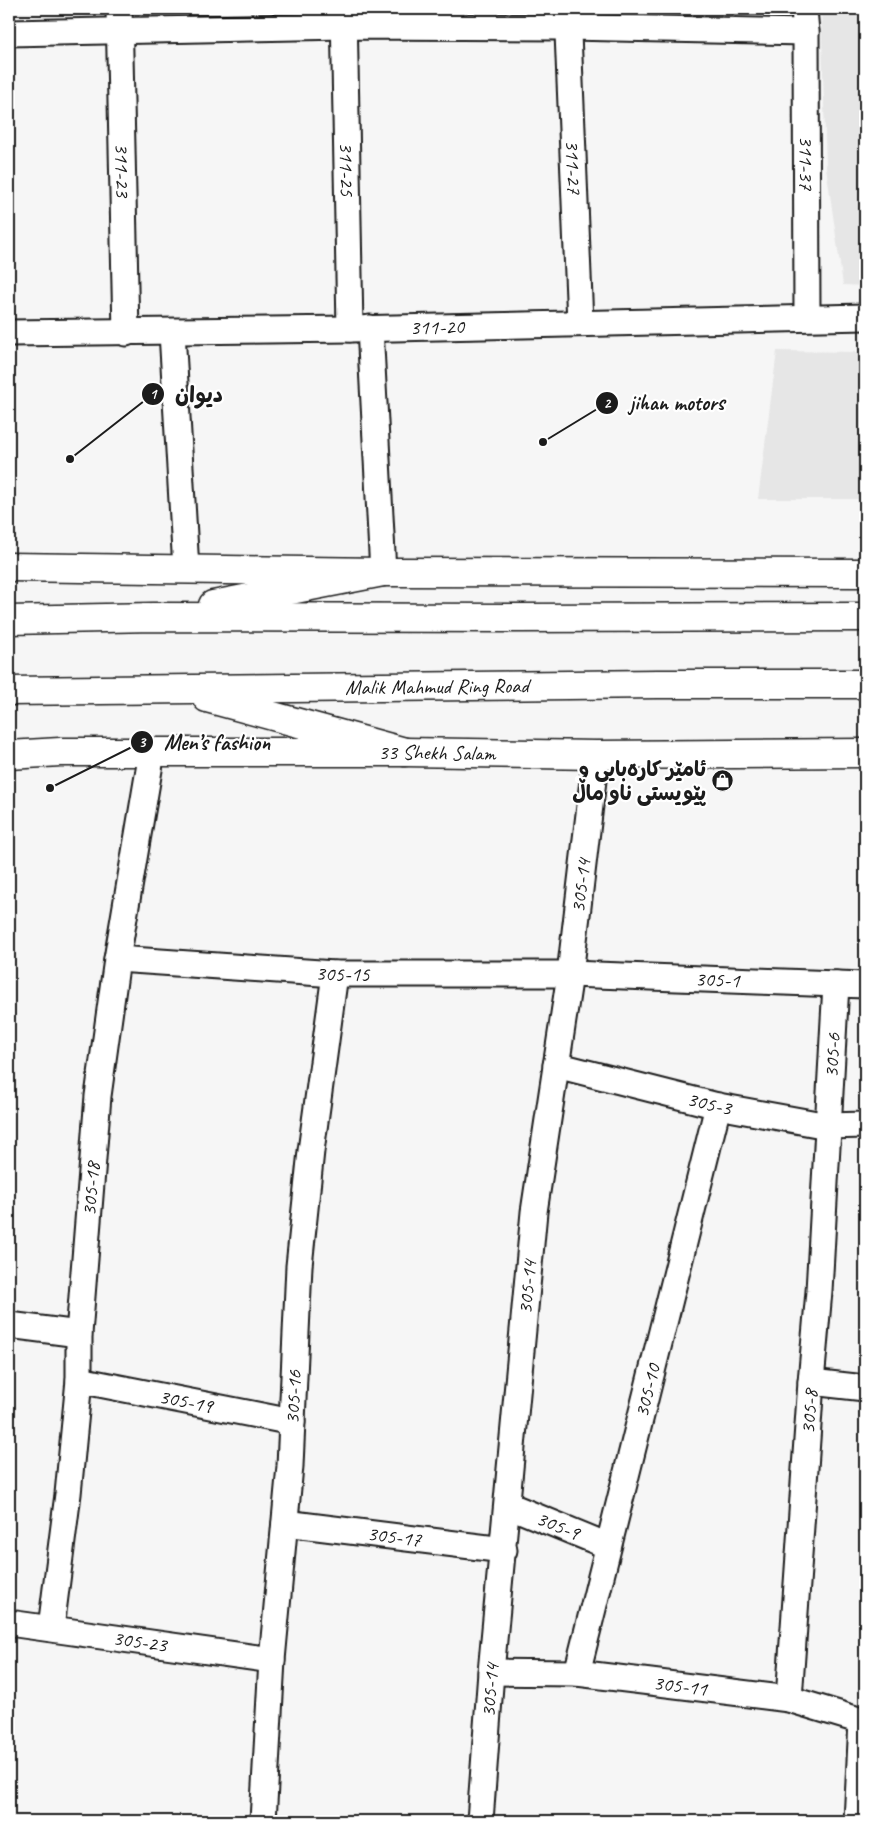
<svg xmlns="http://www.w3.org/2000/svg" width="874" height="1830" viewBox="0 0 874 1830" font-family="Caveat,'Playpen Sans Arabic',sans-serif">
  <rect width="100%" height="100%" fill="#f6f6f6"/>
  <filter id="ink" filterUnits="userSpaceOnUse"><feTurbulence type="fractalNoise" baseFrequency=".02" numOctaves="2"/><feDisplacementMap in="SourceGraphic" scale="10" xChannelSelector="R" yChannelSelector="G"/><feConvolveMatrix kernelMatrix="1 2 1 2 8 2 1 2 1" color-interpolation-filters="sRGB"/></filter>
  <g filter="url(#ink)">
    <g fill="#e6e6e6">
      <path d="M 821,9 L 865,9 L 865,286 L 843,285 L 826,167 Z"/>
      <path d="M 777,351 L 865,352 L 865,499 L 758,499 Z"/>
    </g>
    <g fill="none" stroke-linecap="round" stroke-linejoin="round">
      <defs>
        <g id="street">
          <path id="s1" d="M 119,9 L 126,333"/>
          <path id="s2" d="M 344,9 L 350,329"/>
          <path id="s3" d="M 567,9 L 580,323"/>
          <path id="s4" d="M 804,9 L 806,32 L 807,317"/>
          <path d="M 9,33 L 344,26 L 568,27 L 806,32"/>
          <path d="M 370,328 L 383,572"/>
          <path d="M 172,332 L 186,569"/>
          <path id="s5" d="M 9,333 L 350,329 L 865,317"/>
          <path id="s6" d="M 117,959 L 335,974 L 570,974 L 865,985"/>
          <path id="s7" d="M 556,1065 L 718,1106 L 828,1126 L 865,1125"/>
          <path d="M 9,1325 L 79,1334"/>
          <path id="s8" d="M 79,1380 L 292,1422"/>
          <path d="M 811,1382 L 865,1388"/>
          <path id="s9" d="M 508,1505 L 608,1546"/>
          <path id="s10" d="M 285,1523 L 504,1550"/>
          <path id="s11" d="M 9,1623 L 272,1660"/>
          <path id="s12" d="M 51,1628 L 68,1494 L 79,1380 L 79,1334 L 98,1096 L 117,959 L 152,752"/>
          <path id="s13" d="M 491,1672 L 577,1673 L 789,1699 L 865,1722"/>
          <path id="s14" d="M 577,1673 L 718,1106"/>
          <path id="s15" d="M 789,1699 L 811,1382 L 819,1291 L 836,984"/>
          <path id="s16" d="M 263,1821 L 272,1660 L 290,1466 L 299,1266 L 311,1151 L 335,974"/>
          <path id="s17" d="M 480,1821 L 491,1672 L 534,1212 L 570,974 L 596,755"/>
          <path d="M 857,1821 L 862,1721"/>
        </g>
        <g id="secondary">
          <path d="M 9,567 L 383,572 L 865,573"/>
          <path id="s18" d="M 9,755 L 60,752 L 405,752 L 596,755 L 865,753"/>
        </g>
        <g id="highway">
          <path d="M 213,605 L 383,572"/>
          <path d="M 9,620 L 153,617 L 513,618 L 865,617"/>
          <path id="s19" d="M 9,691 L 658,684 L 865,684"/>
          <path d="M 207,698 L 405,752"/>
        </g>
      </defs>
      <use href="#street" stroke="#1c1c1c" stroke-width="29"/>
      <use href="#secondary" stroke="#1c1c1c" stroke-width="31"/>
      <use href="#highway" stroke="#1c1c1c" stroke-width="31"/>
      <use href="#street" stroke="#fff" stroke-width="25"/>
      <use href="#secondary" stroke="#fff" stroke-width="28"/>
      <use href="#highway" stroke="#fff" stroke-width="28"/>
    </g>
  </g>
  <defs>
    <symbol id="shop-disc" viewBox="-11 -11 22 22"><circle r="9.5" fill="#1c1c1c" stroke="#fff"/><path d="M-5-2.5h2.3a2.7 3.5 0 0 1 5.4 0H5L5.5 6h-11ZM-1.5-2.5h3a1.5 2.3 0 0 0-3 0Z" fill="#fff"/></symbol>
  </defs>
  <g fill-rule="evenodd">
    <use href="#shop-disc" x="710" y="768" width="25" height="25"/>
  </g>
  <g text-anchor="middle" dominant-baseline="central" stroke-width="4.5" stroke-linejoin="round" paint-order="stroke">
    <g font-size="21" fill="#1c1c1c" stroke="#fff">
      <text stroke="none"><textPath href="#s4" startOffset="154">311-37</textPath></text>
      <text stroke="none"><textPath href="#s3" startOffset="158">311-27</textPath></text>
      <text stroke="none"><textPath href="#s2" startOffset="160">311-25</textPath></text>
      <text stroke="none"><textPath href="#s1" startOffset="161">311-23</textPath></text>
      <text stroke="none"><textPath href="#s5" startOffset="428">311-20</textPath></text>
      <text stroke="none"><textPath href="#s19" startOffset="428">Malik Mahmud Ring Road</textPath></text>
      <text stroke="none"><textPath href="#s18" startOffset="428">33 Shekh Salam</textPath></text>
      <text stroke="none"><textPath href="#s17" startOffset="941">305-14</textPath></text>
      <text stroke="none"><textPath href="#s6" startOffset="226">305-15</textPath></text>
      <text stroke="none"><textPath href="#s6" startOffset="601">305-1</textPath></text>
      <text stroke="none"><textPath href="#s15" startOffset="645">305-6</textPath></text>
      <text stroke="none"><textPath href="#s7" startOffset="158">305-3</textPath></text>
      <text stroke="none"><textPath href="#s12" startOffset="441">305-18</textPath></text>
      <text stroke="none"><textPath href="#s17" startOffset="536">305-14</textPath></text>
      <text stroke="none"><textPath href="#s14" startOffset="291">305-10</textPath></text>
      <text stroke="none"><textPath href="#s16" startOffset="425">305-16</textPath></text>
      <text stroke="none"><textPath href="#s8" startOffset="109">305-19</textPath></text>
      <text stroke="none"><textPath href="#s15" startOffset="288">305-8</textPath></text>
      <text stroke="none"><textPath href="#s9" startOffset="54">305-9</textPath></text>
      <text stroke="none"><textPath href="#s10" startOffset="110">305-17</textPath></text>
      <text stroke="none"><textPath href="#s11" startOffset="132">305-23</textPath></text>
      <text stroke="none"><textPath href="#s13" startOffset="190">305-11</textPath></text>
      <text stroke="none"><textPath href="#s17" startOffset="131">305-14</textPath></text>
    </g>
    <g font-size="21" font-weight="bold" fill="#1c1c1c" stroke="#fff" text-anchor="end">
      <text x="706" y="769">ئامێر کارەبایی و<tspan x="706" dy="24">پێویستی ناو ماڵ</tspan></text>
    </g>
  </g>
  <path fill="none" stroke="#1c1c1c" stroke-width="2" d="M70 459L153 394M543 442L607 403M50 788L142 742"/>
  <g fill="#1c1c1c" stroke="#fff" stroke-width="2">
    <circle cx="70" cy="459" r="5"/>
    <circle cx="543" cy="442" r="5"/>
    <circle cx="50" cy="788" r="5"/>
    <circle cx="153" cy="394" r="12"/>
    <circle cx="607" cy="403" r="12"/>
    <circle cx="142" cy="742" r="12"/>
  </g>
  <g font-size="15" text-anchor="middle" font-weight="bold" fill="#fff">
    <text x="153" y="399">1</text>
    <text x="607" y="408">2</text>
    <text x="142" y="747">3</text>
  </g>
  <g font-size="22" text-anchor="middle" font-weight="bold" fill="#1c1c1c" stroke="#fff" stroke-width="4.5" stroke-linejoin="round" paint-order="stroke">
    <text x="199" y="402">دیوان</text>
    <text x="677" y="410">jihan motors</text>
    <text x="217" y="750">Men’s fashion</text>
  </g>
  <rect width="874" height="1830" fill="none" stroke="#fff" stroke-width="30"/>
  <rect x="15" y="15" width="844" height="1800" fill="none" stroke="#1c1c1c" stroke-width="2" filter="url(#ink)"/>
</svg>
